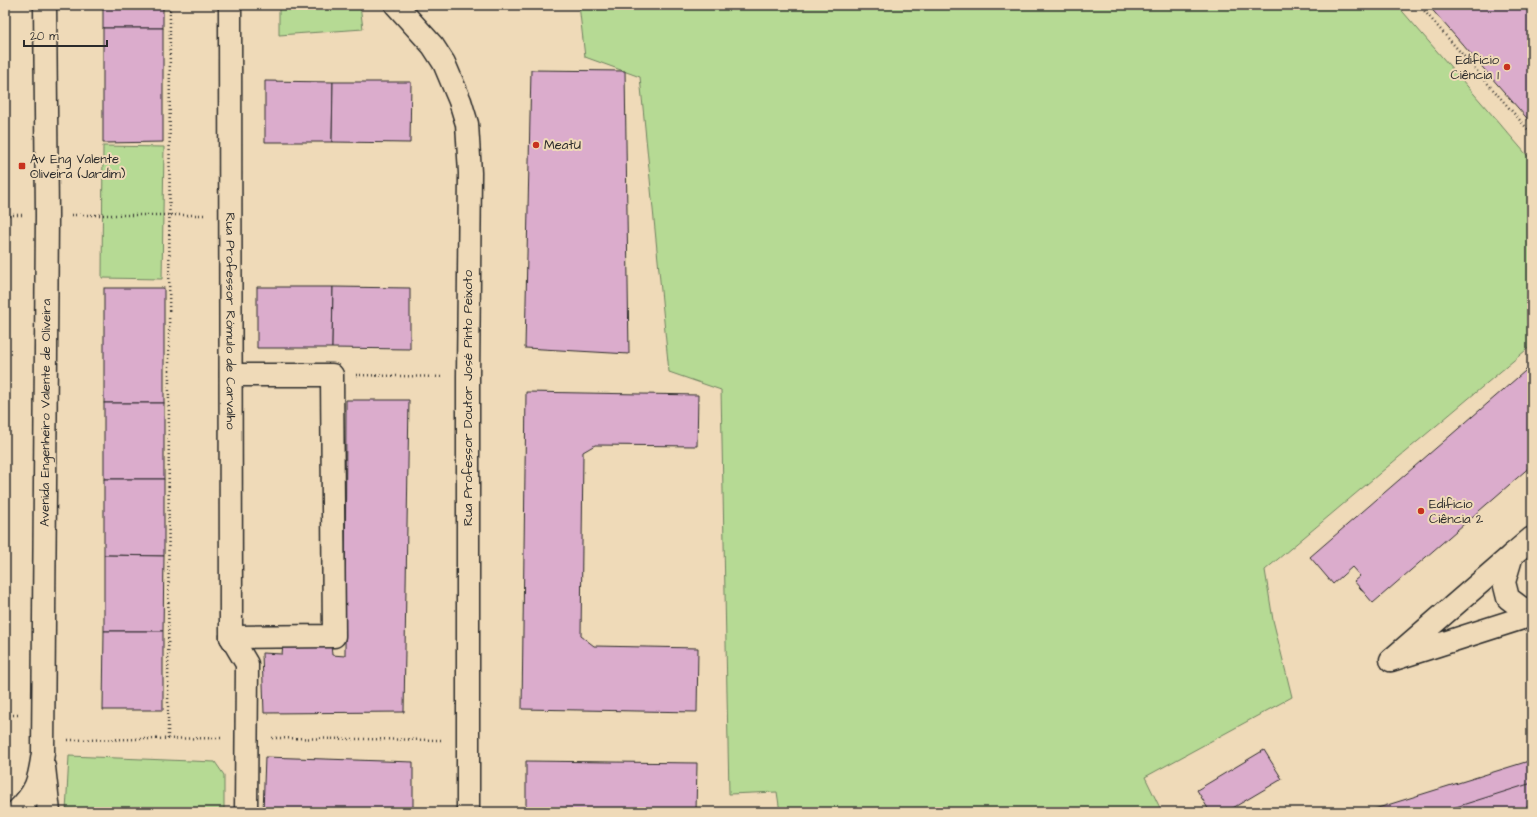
<svg xmlns="http://www.w3.org/2000/svg" width="1537" height="817" viewBox="0 0 1537 817" font-family="'Architects Daughter',sans-serif">
  <rect width="100%" height="100%" fill="#efdab8"/>
  <filter id="ink" filterUnits="userSpaceOnUse"><feTurbulence type="fractalNoise" baseFrequency=".025" numOctaves="2"/><feDisplacementMap in="SourceGraphic" scale="8" xChannelSelector="R" yChannelSelector="G"/><feConvolveMatrix kernelMatrix="1 2 1 2 8 2 1 2 1" color-interpolation-filters="sRGB"/></filter>
  <g filter="url(#ink)">
    <g fill="#b6da94" stroke="#708260">
      <path d="M 279,5 L 360,5 L 363,29 L 279,35 Z"/>
      <path d="M 579,5 L 1397,5 L 1532,161 L 1532,345 L 1265,570 L 1273,620 L 1292,697 L 1145,777 L 1162,812 L 780,812 L 777,792 L 729,794 L 721,390 L 669,372 L 640,77 L 585,57 Z"/>
      <path d="M 103,146 L 164,147 L 162,279 L 102,278 Z"/>
      <path d="M 69,756 L 215,762 L 224,775 L 224,812 L 66,812 Z"/>
    </g>
    <g fill="#dbaccc" stroke="#2b2b2b">
      <rect x="103" y="5" width="60" height="23"/>
      <path d="M 1428,5 L 1528,5 L 1532,10 L 1532,124 Z"/>
      <path d="M 103,28 L 163,28 L 163,142 L 103,143 Z"/>
      <path d="M 531,70 L 625,71 L 629,354 L 525,348 Z"/>
      <path d="M 265,81 L 333,82 L 332,142 L 265,142 Z"/>
      <path d="M 333,82 L 411,82 L 410,143 L 332,142 Z"/>
      <path d="M 257,287 L 333,287 L 332,348 L 257,348 Z"/>
      <path d="M 333,287 L 410,288 L 410,349 L 332,348 Z"/>
      <rect x="104" y="288" width="60" height="115"/>
      <path d="M 1532,365 L 1532,465 L 1373,603 L 1354,581 L 1360,576 L 1352,567 L 1333,584 L 1310,557 Z"/>
      <path d="M 526,392 L 698,395 L 697,446 L 595,445 L 583,452 L 581,636 L 594,646 L 698,648 L 697,712 L 522,709 Z"/>
      <path d="M 346,400 L 409,400 L 404,712 L 264,713 L 262,653 L 282,654 L 283,644 L 331,645 L 332,655 L 345,656 Z"/>
      <rect x="104" y="403" width="60" height="76"/>
      <path d="M 104,479 L 164,479 L 164,556 L 104,555 Z"/>
      <path d="M 104,555 L 164,556 L 163,631 L 104,631 Z"/>
      <path d="M 104,631 L 163,631 L 163,710 L 103,710 Z"/>
      <path d="M 1264,750 L 1282,779 L 1226,812 L 1210,812 L 1197,790 Z"/>
      <path d="M 265,757 L 413,762 L 413,812 L 263,812 Z"/>
      <path d="M 1532,760 L 1532,812 L 1365,812 Z"/>
      <path d="M 526,761 L 697,763 L 696,812 L 526,812 Z"/>
      <path d="M 1532,783 L 1532,812 L 1440,812 Z"/>
    </g>
    <g fill="none" stroke-linecap="round" stroke-linejoin="round">
      <defs>
        <g id="minor">
          <path id="s1" d="M 230,5 L 231,637 L 247,664 L 246,812"/>
          <path d="M 396,5 L 433,46 L 444,63 L 460,101 L 467,124 L 470,173 L 468,377 L 468,812"/>
          <path d="M 1532,538 L 1512,555 L 1504,582 L 1508,598 L 1520,607 L 1532,613"/>
          <path d="M 1512,555 L 1391,660 L 1532,615"/>
          <path d="M 231,637 L 334,636 L 332,375 L 231,375"/>
          <path d="M 44,767 L 49,812"/>
          <path id="s2" d="M 16,812 C 37,792 39,781 43,753 L 47,215 L 45,5"/>
        </g>
      </defs>
      <use href="#minor" stroke="#2b2b2b" stroke-width="25"/>
      <g stroke="#2b2b2b" stroke-width="2.5" stroke-dasharray="1 3" stroke-linecap="butt">
        <path d="M 1419,5 L 1532,134"/>
        <path d="M 5,215 L 22,215"/>
        <path d="M 71,215 L 204,215"/>
        <path d="M 356,375 L 443,377"/>
        <path d="M 5,715 L 18,715"/>
        <path d="M 272,738 L 443,740"/>
        <path d="M 168,739 L 170,5"/>
        <path d="M 68,740 L 221,738"/>
      </g>
      <use href="#minor" stroke="#efdab8" stroke-width="22"/>
    </g>
  </g>
  <g fill="#c8321e" stroke="#efdab8" stroke-width="1.5">
    <circle cx="1507" cy="67" r="4"/>
    <circle cx="536" cy="145" r="4"/>
    <rect x="18" y="162" width="8" height="8" rx="2"/>
    <circle cx="1421" cy="511" r="4"/>
  </g>
  <g text-anchor="middle" dominant-baseline="central" stroke-width="4" stroke-linejoin="round" paint-order="stroke">
    <g font-size="13" fill="#2b2b2b" stroke="#efdab8" text-anchor="start">
      <text x="1499" y="60" text-anchor="end">Edificio<tspan x="1499" dy="15">Ciência 1</tspan></text>
      <text x="544" y="145">MeatU</text>
      <text x="30" y="159">Av Eng Valente<tspan x="30" dy="15">Oliveira (Jardim)</tspan></text>
      <text x="1429" y="504">Edificio<tspan x="1429" dy="15">Ciência 2</tspan></text>
    </g>
    <g font-size="13" fill="#2b2b2b" stroke="#efdab8">
      <text stroke="none"><textPath href="#s1" startOffset="316">Rua Professor Rómulo de Carvalho</textPath></text>
      <text transform="translate(468 398) rotate(-90)">Rua Professor Doutor José Pinto Peixoto</text>
      <text stroke="none"><textPath href="#s2" startOffset="407">Avenida Engenheiro Valente de Oliveira</textPath></text>
    </g>
  </g>
  <rect width="1537" height="817" fill="none" stroke="#efdab8" stroke-width="20"/>
  <rect x="10" y="10" width="1517" height="797" fill="none" stroke="#2b2b2b" stroke-width="1.5" filter="url(#ink)"/>
  <path d="M24 40v6h83v-6" fill="none" stroke="#2b2b2b" stroke-width="2"/>
  <text x="30" y="40" font-size="12" fill="#2b2b2b" stroke="#efdab8" stroke-width="3" paint-order="stroke">20 m</text>
</svg>
